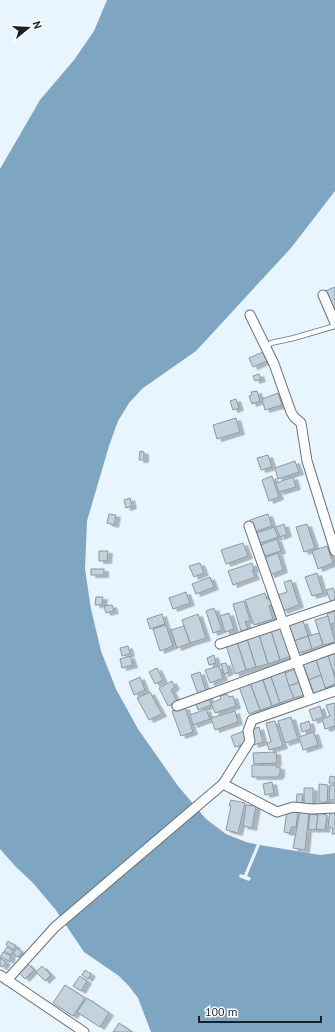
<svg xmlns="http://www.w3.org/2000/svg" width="335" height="1032" viewBox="0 0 335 1032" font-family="'PT Sans',sans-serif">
  <defs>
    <filter id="shadow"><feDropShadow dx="4.5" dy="2.5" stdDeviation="0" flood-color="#0004"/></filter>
  </defs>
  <rect width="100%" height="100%" fill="#e9f5fe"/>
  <path fill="#7ea6c2" d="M 107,0 L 335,0 L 335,191 L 291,248 L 196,351 L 143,388 L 129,403 L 118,421 L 109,446 L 87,521 L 85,569 L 91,609 L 101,651 L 116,689 L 138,729 L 178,786 L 206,819 L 226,834 L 246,842 L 260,845 L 320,855 L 335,853 L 335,1032 L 151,1032 L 138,998 L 128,985 L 119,976 L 84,952 L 55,909 L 33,883 L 16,867 L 0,849 L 0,169 L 40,100 L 74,60 L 94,31 Z"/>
  <path fill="#e9f5fe" d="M 257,844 L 260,845 L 247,876 L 251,878 L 249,881 L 239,877 L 240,874 L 244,875 Z"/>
  <g fill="#c3d2dd" stroke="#8a98a2" filter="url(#shadow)">
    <path d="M 335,287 L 335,319 L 325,291 Z"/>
    <path d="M 263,352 L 267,361 L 253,367 L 249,358 Z"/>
    <path d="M 259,374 L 261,379 L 255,381 L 253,376 Z"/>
    <path d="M 257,391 L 260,401 L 252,404 L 249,396 L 252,395 L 251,392 Z"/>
    <path d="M 278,393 L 282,405 L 265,410 L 262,399 Z"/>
    <path d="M 236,399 L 239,408 L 233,410 L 230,401 Z"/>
    <path d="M 236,418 L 240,432 L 217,439 L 213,425 Z"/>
    <path d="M 140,451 L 144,452 L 144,460 L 139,460 Z"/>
    <path d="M 268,455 L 272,467 L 261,470 L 257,458 Z"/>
    <path d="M 295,461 L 299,472 L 278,479 L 275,468 Z"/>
    <path d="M 272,476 L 279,497 L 269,501 L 262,480 Z"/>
    <path d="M 293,477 L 296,487 L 279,492 L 276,483 Z"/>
    <path d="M 130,498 L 132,506 L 126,508 L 124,500 Z"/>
    <path d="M 109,514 L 116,515 L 114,525 L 107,523 Z"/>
    <path d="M 268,514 L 272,526 L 254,532 L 250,520 Z"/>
    <path d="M 284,524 L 287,534 L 280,537 L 276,527 Z"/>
    <path d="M 307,524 L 315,548 L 304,552 L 296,527 Z"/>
    <path d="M 274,527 L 278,537 L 258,544 L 254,534 Z"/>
    <path d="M 277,539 L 281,551 L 262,557 L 258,546 Z"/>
    <path d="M 243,543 L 248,556 L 226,564 L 221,550 Z"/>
    <path d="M 327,546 L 333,563 L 318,569 L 312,551 Z"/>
    <path d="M 99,551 L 108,551 L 107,561 L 99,561 Z"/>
    <path d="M 278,553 L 283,570 L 270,575 L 264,558 Z"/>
    <path d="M 200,563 L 204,573 L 194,577 L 189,566 Z"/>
    <path d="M 252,563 L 254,570 L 252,570 L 255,577 L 233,585 L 228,571 Z"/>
    <rect x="91" y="569" width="13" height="6"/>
    <path d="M 317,573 L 323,593 L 312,596 L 305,577 Z"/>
    <path d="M 210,577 L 214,587 L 196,594 L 192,584 Z"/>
    <path d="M 291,580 L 299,605 L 283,611 L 278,595 L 287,592 L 284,582 Z"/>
    <path d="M 333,588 L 335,593 L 335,601 L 331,602 L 326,590 Z"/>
    <path d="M 186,592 L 190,603 L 173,609 L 169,598 Z"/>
    <path d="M 265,593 L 267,599 L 271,598 L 273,605 L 269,606 L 273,619 L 254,625 L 245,600 Z"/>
    <path d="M 96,597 L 103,597 L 102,605 L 95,605 Z"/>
    <path d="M 244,601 L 250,620 L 245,622 L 248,629 L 241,631 L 233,604 Z"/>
    <path d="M 112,605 L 114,611 L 106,613 L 104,606 Z"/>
    <path d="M 214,608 L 222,630 L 213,633 L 206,611 Z"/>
    <path d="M 335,611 L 335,623 L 330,625 L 327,614 Z"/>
    <path d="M 229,613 L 234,629 L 225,632 L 220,616 Z"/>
    <path d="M 162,614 L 165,624 L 150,629 L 147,619 Z"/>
    <path d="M 198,614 L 206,638 L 190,643 L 182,620 Z"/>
    <path d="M 328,616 L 335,642 L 323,645 L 315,620 Z"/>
    <path d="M 303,621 L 308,636 L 294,641 L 289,625 Z"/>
    <path d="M 166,625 L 173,646 L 160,651 L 153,629 Z"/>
    <path d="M 184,626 L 190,643 L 177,648 L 171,630 Z"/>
    <path d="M 282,627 L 291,656 L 280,660 L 271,631 Z"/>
    <path d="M 271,631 L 280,660 L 268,664 L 259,635 Z"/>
    <path d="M 319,633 L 323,645 L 312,649 L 308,636 Z"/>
    <path d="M 259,635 L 268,664 L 256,667 L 247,639 Z"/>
    <path d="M 308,636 L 312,649 L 298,653 L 294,641 Z"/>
    <path d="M 247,639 L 256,667 L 246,670 L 237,642 Z"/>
    <path d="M 237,642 L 246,670 L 235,674 L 226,645 Z"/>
    <path d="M 128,646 L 130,654 L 122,656 L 120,648 Z"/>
    <path d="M 335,654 L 335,678 L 328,656 Z"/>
    <path d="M 214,655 L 216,663 L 209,665 L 207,658 Z"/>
    <path d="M 130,656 L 133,665 L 122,668 L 120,659 Z"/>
    <path d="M 328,656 L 335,678 L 335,684 L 325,688 L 316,660 Z"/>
    <path d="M 316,660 L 321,675 L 309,680 L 303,664 Z"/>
    <path d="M 226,663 L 229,672 L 224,674 L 221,664 Z"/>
    <path d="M 219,666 L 223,678 L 210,683 L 205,670 Z"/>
    <path d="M 157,668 L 163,680 L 155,684 L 149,672 Z"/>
    <path d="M 284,669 L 294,698 L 280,703 L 270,674 Z"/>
    <path d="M 296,669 L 300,682 L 289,686 L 285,673 Z"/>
    <path d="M 200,672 L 206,691 L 198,694 L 191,675 Z"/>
    <path d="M 321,675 L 326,690 L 314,694 L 309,680 Z"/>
    <path d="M 140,677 L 145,690 L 134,695 L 129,682 Z"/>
    <path d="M 271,677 L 280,703 L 272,706 L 263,680 Z"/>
    <path d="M 262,678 L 272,706 L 260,710 L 250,683 Z"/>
    <path d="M 172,681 L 175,687 L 171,690 L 177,701 L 168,706 L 159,688 Z"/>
    <path d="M 300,682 L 305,695 L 294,698 L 289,686 Z"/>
    <path d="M 250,683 L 260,710 L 249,714 L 239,687 Z"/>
    <path d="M 150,692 L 162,714 L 149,720 L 137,698 Z"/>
    <path d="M 227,694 L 229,697 L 233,696 L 236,706 L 215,713 L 211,703 L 221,699 L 220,696 Z"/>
    <path d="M 208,696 L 211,705 L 198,710 L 195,701 Z"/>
    <path d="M 335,703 L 335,726 L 325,729 L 322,719 L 330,716 L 326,705 Z"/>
    <path d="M 320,706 L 323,717 L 313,721 L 309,710 Z"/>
    <path d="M 185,707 L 193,732 L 181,736 L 172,711 Z"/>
    <path d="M 206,709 L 210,719 L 193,725 L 190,715 Z"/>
    <path d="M 235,711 L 238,722 L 215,730 L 211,718 Z"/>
    <path d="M 291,717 L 298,739 L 285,743 L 278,721 Z"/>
    <path d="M 275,721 L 283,746 L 269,750 L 267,743 L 271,742 L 266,723 Z"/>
    <path d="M 309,721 L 311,729 L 302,732 L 300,724 Z"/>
    <path d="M 259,727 L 263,742 L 254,745 L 250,730 Z"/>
    <path d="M 244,731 L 248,743 L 235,747 L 231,736 Z"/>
    <path d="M 314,732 L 318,745 L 303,750 L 299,737 Z"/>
    <path d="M 276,752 L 277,763 L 254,764 L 253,753 Z"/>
    <path d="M 252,765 L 276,765 L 276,767 L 280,767 L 280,775 L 277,777 L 252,777 Z"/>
    <path d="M 330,776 L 335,777 L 335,783 L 329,783 Z"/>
    <path d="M 272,782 L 274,793 L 265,795 L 263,784 Z"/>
    <path d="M 319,784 L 328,785 L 327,802 L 319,802 Z"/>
    <path d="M 330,785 L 335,785 L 335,800 L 329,800 Z"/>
    <path d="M 304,788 L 313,788 L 313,806 L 304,805 Z"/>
    <path d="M 297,794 L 303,794 L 302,804 L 296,804 Z"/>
    <path d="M 231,800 L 245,803 L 238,833 L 226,830 L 231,806 L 229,806 Z"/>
    <path d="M 246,805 L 256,806 L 252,828 L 243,826 Z"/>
    <path d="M 287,811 L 298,812 L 296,827 L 291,827 L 290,833 L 284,832 Z"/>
    <path d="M 300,811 L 309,813 L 305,850 L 293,848 Z"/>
    <path d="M 330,811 L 335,812 L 335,834 L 332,834 L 333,828 L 328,827 Z"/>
    <path d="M 318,813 L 327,815 L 325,830 L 316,829 Z"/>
    <path d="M 310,814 L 318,815 L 316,830 L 308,829 Z"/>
    <path d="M 8,941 L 16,946 L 14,950 L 6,945 Z"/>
    <path d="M 7,947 L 13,951 L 11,955 L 4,951 Z"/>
    <path d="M 17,948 L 22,952 L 18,957 L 13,954 Z"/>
    <path d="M 3,952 L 11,956 L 9,961 L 0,957 Z"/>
    <path d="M 0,958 L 6,962 L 3,967 L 0,966 Z"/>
    <path d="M 27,963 L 34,970 L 25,979 L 19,973 Z"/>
    <path d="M 42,966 L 51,975 L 45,981 L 36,972 Z"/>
    <path d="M 85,970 L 91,974 L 88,979 L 82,975 Z"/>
    <path d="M 80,976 L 87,981 L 81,991 L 73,986 Z"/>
    <path d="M 65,985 L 85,998 L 73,1016 L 53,1003 Z"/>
    <path d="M 87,998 L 109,1013 L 100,1027 L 77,1012 Z"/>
    <path d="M 119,1023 L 132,1032 L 113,1032 Z"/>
  </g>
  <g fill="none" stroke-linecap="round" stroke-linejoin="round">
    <defs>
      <path id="lane" d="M 266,347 L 271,343 L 294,338 L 335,326"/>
      <g id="street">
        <path d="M 323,295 L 335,323"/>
        <path d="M 250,315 L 274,364 L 291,412 L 294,417 L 301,423 L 307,461 L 335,551"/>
        <path d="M 249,526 L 310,699"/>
        <path d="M 220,644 L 335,605"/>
        <path d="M 177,706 L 335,648"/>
        <path d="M 223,784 L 250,741 L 248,731 L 252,720 L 335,691"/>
        <path d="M 0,975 L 84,1032"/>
        <path d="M 7,980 L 55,927 L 223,784 L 277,812 L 293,807 L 312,809 L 335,808"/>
      </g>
    </defs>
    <use href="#lane" stroke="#65737c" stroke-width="6"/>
    <use href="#street" stroke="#65737c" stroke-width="11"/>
    <use href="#lane" stroke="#fff" stroke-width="4.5"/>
    <use href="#street" stroke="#fff" stroke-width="9"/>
  </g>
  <g transform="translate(28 28) rotate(72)" stroke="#ffffff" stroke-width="3" paint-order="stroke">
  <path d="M0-3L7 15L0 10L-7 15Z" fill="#1a2024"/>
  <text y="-6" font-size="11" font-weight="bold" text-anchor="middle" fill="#1a2024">N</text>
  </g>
  <path d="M199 1016v6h122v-6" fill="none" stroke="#1a2024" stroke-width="2"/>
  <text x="205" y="1016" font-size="12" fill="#1a2024" stroke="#ffffff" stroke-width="3" paint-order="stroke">100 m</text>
</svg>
